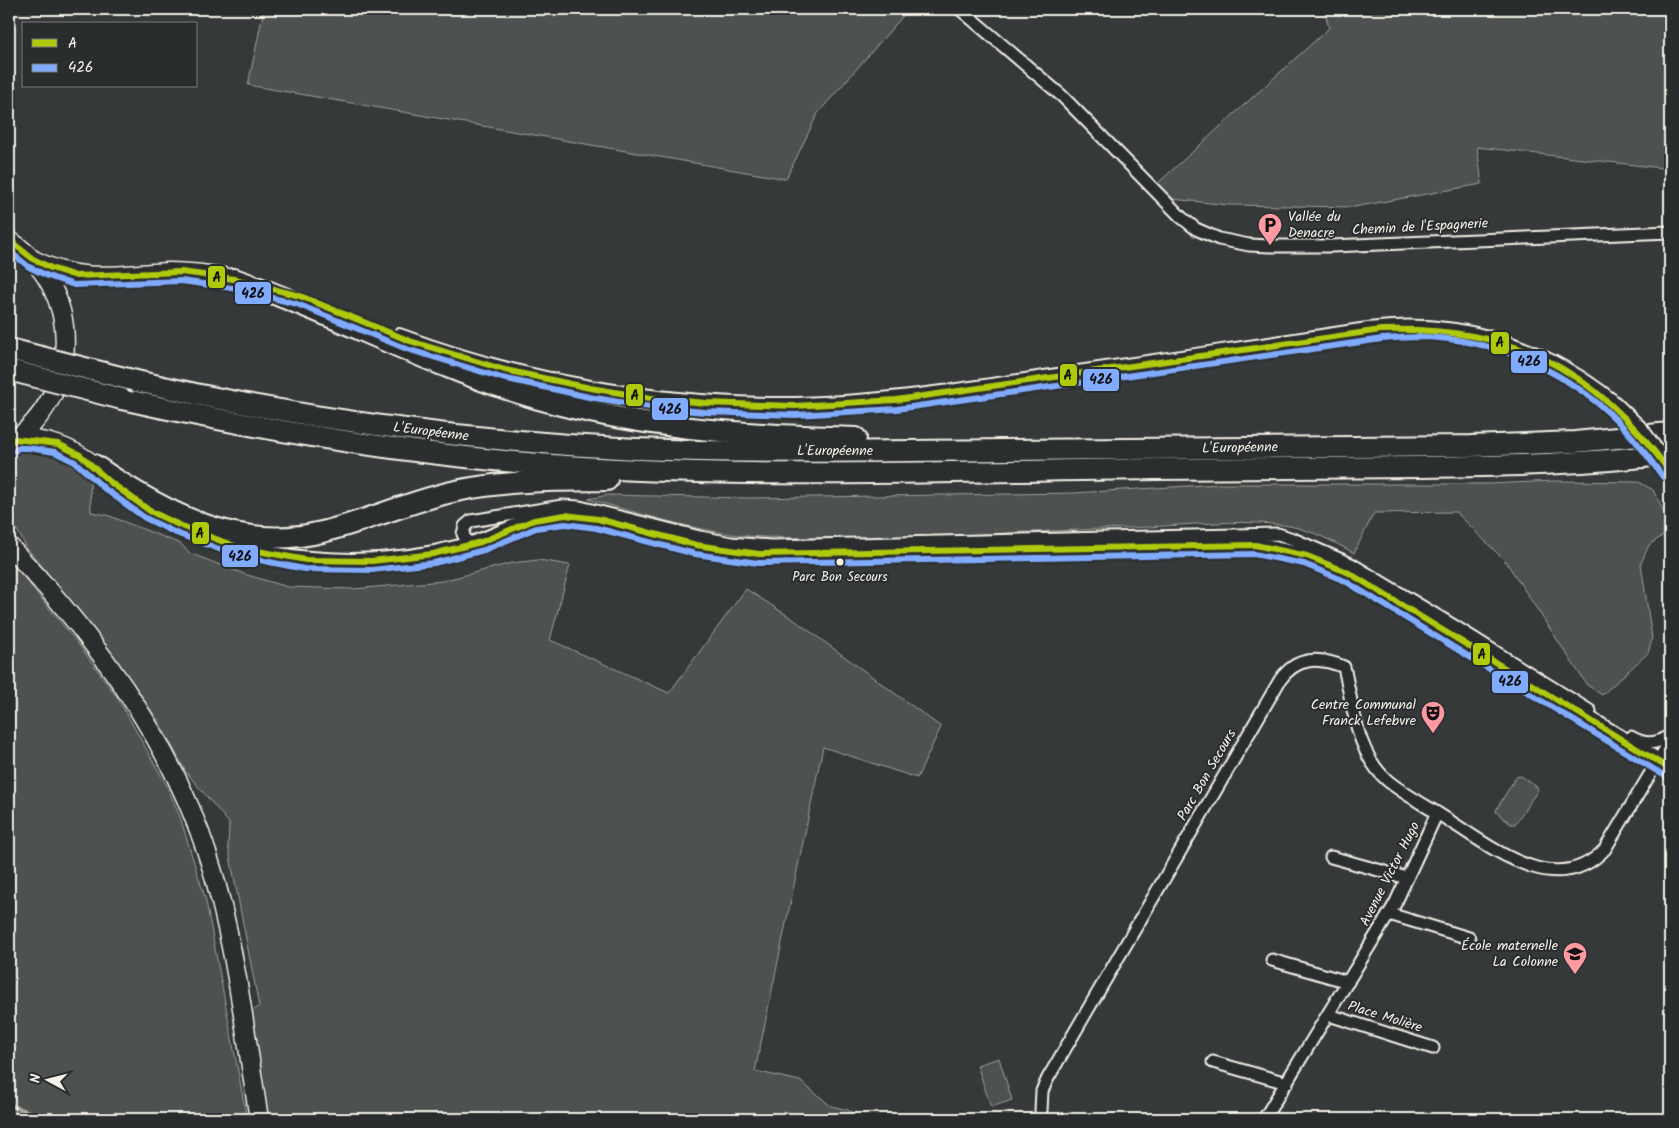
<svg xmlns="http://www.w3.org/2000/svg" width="1679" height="1128" viewBox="0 0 1679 1128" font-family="Kalam,sans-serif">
  <rect width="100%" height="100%" fill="#363939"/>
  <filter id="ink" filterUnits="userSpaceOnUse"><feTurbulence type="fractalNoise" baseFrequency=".02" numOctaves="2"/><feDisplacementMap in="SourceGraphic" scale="10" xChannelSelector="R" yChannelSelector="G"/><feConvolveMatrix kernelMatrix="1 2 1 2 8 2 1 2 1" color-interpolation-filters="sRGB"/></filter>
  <g filter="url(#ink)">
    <g fill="#4e514f" stroke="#a1a19c">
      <path d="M 264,9 L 909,9 L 818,113 L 786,179 L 248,85 Z"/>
      <path d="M 1324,9 L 1670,9 L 1670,169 L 1477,147 L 1482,184 L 1354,207 L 1229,205 L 1172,199 L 1157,184 L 1329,28 Z"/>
      <path d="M 25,450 L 54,453 L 90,479 L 91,512 L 107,515 L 181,544 L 189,553 L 244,574 L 288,587 L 353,589 L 442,581 L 512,563 L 538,560 L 570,565 L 550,640 L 669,693 L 746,589 L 793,619 L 941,727 L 917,778 L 823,747 L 755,1071 L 800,1081 L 831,1106 L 848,1110 L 863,1119 L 267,1119 L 251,1013 L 259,1006 L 228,846 L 229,823 L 186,772 L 158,720 L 81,614 L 27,548 L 9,516 L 9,457 Z"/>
      <path d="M 1555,481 L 1639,482 L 1653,490 L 1665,514 L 1670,512 L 1670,531 L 1649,545 L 1641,563 L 1652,639 L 1648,653 L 1602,695 L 1587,685 L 1506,562 L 1456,512 L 1374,513 L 1354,553 C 1334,542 1312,530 1289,526 C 1241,518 1179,526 1130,528 C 1008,532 885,541 763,537 C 703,534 646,515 588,499 L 608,495 L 750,498 L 1074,493 L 1220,484 L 1489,484 Z"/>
      <path d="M 9,559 L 79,645 L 117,697 L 167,786 L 180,817 L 206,901 L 247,1119 L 9,1119 Z"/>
      <path d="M 1521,776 L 1537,787 L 1538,790 L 1515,824 L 1511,824 L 1497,813 L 1496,810 L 1516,777 Z"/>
      <path d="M 999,1058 L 1012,1100 L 991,1107 L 977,1065 Z"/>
    </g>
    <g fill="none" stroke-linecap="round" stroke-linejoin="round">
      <path stroke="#a8a7a1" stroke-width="4.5" d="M 9,1105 L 49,1119"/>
      <defs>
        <g id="street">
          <path d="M 960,9 L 1062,96 L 1181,217 L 1196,229 L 1219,239 L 1249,245 L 1270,246 L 1331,246 L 1670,232"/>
          <path d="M 469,546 L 463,534 L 465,526 L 471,521 L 562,506 L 580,507 L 700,537 L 731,543 L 771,546 L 1278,534 L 1293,539 L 1351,564 L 1454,626 L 1590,711"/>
          <path d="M 1631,737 C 1645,745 1656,745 1670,735"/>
          <path d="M 1331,857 L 1407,878"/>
          <path d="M 1389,914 L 1469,938"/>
          <path d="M 1272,960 L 1348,982"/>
          <path d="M 1329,1015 L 1433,1048"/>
          <path d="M 1213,1062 L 1287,1083"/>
          <path d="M 1041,1111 L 1042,1091 L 1048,1078 L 1280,680 C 1297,656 1319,657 1344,667 C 1353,705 1356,754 1388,781 C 1403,793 1421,803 1437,813"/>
          <path d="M 1264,1119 L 1395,904 L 1437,813 C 1484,841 1554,904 1605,849 L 1670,741"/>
        </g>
        <g id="secondary">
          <path d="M 399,337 C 520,382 652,406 781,406 C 872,406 961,392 1051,378 C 1157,363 1262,347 1368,331 C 1457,320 1541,346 1611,402"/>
          <path d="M 156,514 C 249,565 363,574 465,547 C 499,538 532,514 569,515 C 589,515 608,522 628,527 C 668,538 709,551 751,553 C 800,556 849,553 899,553 C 1008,551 1118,546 1227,544 L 1255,545 L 1307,556 L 1349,573 L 1670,769"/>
        </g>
        <g id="primary">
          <path d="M 9,240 C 84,289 83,394 9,444"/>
          <path d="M 36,261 C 81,284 121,274 169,272 C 191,272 213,275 234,279"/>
          <path d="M 15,439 C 46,439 69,446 94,465"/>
          <path d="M 9,546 C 93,634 170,738 208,856 C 235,940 245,1032 259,1119"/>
        </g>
        <g id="highway">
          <path d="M 234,279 C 331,312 421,362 519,393 C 628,428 743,435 856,438"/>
          <path d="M 136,381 C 300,419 467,441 636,449 C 759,454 883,451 1006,450 C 1161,448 1316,447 1471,446 L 1575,442 L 1670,433"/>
          <path d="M 122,399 C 252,428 383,450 515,462 C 727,481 942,471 1155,469 C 1244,468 1332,468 1421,467 C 1504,466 1588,464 1670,454"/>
          <path d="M 94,465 C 161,511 237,553 322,532 C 368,521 410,501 456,491 C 506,480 557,481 607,480"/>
        </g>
      </defs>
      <use href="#street" stroke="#f4f1e8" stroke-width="15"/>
      <use href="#secondary" stroke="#f4f1e8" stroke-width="20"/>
      <use href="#primary" stroke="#f4f1e8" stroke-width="21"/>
      <use href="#highway" stroke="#f4f1e8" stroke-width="24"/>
      <use href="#street" stroke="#2a2d2e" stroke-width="11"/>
      <use href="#secondary" stroke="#2a2d2e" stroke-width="16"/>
      <use href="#primary" stroke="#2a2d2e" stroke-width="18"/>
      <use href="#highway" stroke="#2a2d2e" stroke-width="20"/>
      <defs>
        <path id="secondary-bridge" d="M 1611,402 L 1641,431 L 1670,472"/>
        <g id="highway-bridge">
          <path d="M 9,349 L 136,381"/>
          <path d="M 9,370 L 122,399"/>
        </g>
      </defs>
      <use href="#secondary-bridge" stroke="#f4f1e8" stroke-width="20" stroke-linecap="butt"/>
      <use href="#highway-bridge" stroke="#f4f1e8" stroke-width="24" stroke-linecap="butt"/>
      <use href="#secondary-bridge" stroke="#2a2d2e" stroke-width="16"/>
      <use href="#highway-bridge" stroke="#2a2d2e" stroke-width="20"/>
      <defs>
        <g id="bus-1">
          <path d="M 9,240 L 33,259 L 51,268 L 76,276 L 181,272 L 234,279 L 300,296 L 410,341 L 505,370 L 590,388 L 651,398 L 706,403 L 795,406 L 896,400 L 1381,330 C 1511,325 1594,367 1670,472"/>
          <path d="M 9,444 L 15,439 L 58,444 L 80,455 L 110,482 L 150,511 L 179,525 L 237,547 L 306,560 L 372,561 L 433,554 L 481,542 L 534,520 L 565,515 L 598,519 L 696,545 L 759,554 L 1255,545 L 1307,556 L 1349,573 L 1670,769"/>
        </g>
        <g id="bus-2">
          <path d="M 9,251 L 29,267 L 48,276 L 74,285 L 181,281 L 232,288 L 297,304 L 407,349 L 502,378 L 589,397 L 650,407 L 705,412 L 796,415 L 897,409 L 1382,339 C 1396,338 1410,337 1424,337 C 1491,339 1560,368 1609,413 C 1630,432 1647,455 1663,477"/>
          <path d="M 15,451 L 18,448 L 28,448 L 55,452 L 75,462 L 105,489 L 145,518 L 176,533 L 235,555 L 304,569 L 372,570 L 434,563 L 484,550 L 536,528 L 565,524 L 596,528 L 695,554 L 758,563 L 1254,554 L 1304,564 L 1345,581 L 1665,776"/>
        </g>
      </defs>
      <use href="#bus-1" stroke="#2a2d2e" stroke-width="10"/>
      <use href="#bus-2" stroke="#2a2d2e" stroke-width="10"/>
      <use href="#bus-1" stroke="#afca0b" stroke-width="6"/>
      <use href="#bus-2" stroke="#80abff" stroke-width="6"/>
    </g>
  </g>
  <defs>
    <symbol id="parking-pin" viewBox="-11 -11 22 30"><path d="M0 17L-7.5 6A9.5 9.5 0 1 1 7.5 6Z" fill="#ff9aa2" stroke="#2a2d2e"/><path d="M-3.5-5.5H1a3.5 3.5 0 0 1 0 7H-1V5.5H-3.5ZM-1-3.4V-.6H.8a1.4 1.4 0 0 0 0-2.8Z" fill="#111"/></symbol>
    <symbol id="theatre-pin" viewBox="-11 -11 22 30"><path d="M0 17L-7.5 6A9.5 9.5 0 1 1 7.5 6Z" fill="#ff9aa2" stroke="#2a2d2e"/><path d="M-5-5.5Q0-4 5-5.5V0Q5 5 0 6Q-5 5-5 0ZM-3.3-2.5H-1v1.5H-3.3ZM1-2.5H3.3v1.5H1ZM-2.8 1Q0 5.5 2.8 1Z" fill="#111"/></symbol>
    <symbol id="school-pin" viewBox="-11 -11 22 30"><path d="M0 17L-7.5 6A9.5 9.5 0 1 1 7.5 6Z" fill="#ff9aa2" stroke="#2a2d2e"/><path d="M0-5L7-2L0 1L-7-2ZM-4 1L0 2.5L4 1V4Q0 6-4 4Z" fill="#111"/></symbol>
  </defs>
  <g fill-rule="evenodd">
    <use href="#parking-pin" x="1256" y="211" width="28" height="38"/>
    <use href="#theatre-pin" x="1419" y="699" width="28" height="38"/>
    <use href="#school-pin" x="1561" y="940" width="28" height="38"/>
  </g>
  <circle fill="#f4f1e8" stroke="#2a2d2e" stroke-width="2" cx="840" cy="562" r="4.5"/>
  <g text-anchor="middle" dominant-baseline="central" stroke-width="4" stroke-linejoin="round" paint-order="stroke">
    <g font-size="13" fill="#f4f1e8" stroke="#2a2d2e">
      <text x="840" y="577">Parc Bon Secours</text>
    </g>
    <g font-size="14" fill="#f4f1e8" stroke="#2a2d2e" text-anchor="end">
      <text x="1288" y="217" text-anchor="start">Vallée du<tspan x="1288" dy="16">Denacre</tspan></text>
      <text x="1416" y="705">Centre Communal<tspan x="1416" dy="16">Franck Lefebvre</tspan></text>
      <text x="1558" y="946">École maternelle<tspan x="1558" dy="16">La Colonne</tspan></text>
    </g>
    <g font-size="14" fill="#f4f1e8" stroke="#2a2d2e">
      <text transform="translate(1420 227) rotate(-3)">Chemin de l'Espagnerie</text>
      <text transform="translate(431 432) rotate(7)">L'Européenne</text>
      <text transform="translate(1240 448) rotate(-1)">L'Européenne</text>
      <text x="835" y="451">L'Européenne</text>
      <text transform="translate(1207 775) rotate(-60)">Parc Bon Secours</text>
      <text transform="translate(1390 874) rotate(-63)">Avenue Victor Hugo</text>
      <text transform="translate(1385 1017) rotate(17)">Place Molière</text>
    </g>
  </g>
  <g stroke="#2a2d2e" stroke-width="2">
    <rect x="207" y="265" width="19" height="24" rx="5" fill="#afca0b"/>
    <rect x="234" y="281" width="38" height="24" rx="5" fill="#80abff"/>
    <rect x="1490" y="331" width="20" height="24" rx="5" fill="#afca0b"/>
    <rect x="1510" y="350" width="38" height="24" rx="5" fill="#80abff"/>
    <rect x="1059" y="363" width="19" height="24" rx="5" fill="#afca0b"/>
    <rect x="1082" y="368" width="38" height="24" rx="5" fill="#80abff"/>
    <rect x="625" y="383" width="19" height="24" rx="5" fill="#afca0b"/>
    <rect x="651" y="397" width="38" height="24" rx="5" fill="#80abff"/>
    <rect x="191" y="521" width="19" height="24" rx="5" fill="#afca0b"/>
    <rect x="221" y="544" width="38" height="24" rx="5" fill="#80abff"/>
    <rect x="1472" y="642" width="19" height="24" rx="5" fill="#afca0b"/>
    <rect x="1491" y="670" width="38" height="24" rx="5" fill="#80abff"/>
  </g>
  <g font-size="14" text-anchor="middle" font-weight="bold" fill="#111">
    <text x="217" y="282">A</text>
    <text x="253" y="298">426</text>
    <text x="1500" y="347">A</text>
    <text x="1529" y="366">426</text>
    <text x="1068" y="380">A</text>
    <text x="1101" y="384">426</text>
    <text x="635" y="400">A</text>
    <text x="670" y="414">426</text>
    <text x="200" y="538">A</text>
    <text x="240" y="561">426</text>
    <text x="1482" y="659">A</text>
    <text x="1510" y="686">426</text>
  </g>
  <rect width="1679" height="1128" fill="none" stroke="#2a2d2e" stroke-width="30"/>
  <rect x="15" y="15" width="1649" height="1098" fill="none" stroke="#f4f1e8" stroke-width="2" filter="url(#ink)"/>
  <rect x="22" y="22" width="175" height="65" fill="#2a2d2e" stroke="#7b7b78"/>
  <rect x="32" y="39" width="25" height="8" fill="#afca0b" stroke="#7b7b78"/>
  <text x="68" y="48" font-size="15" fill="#f4f1e8">A</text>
  <rect x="32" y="64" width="25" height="8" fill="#80abff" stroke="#7b7b78"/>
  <text x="68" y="72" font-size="15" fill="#f4f1e8">426</text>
  <g transform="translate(48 1080) rotate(277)" stroke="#2a2d2e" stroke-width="4" paint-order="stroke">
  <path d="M0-4L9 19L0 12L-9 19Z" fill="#f4f1e8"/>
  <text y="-8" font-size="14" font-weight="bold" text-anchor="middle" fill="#f4f1e8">N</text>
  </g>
</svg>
